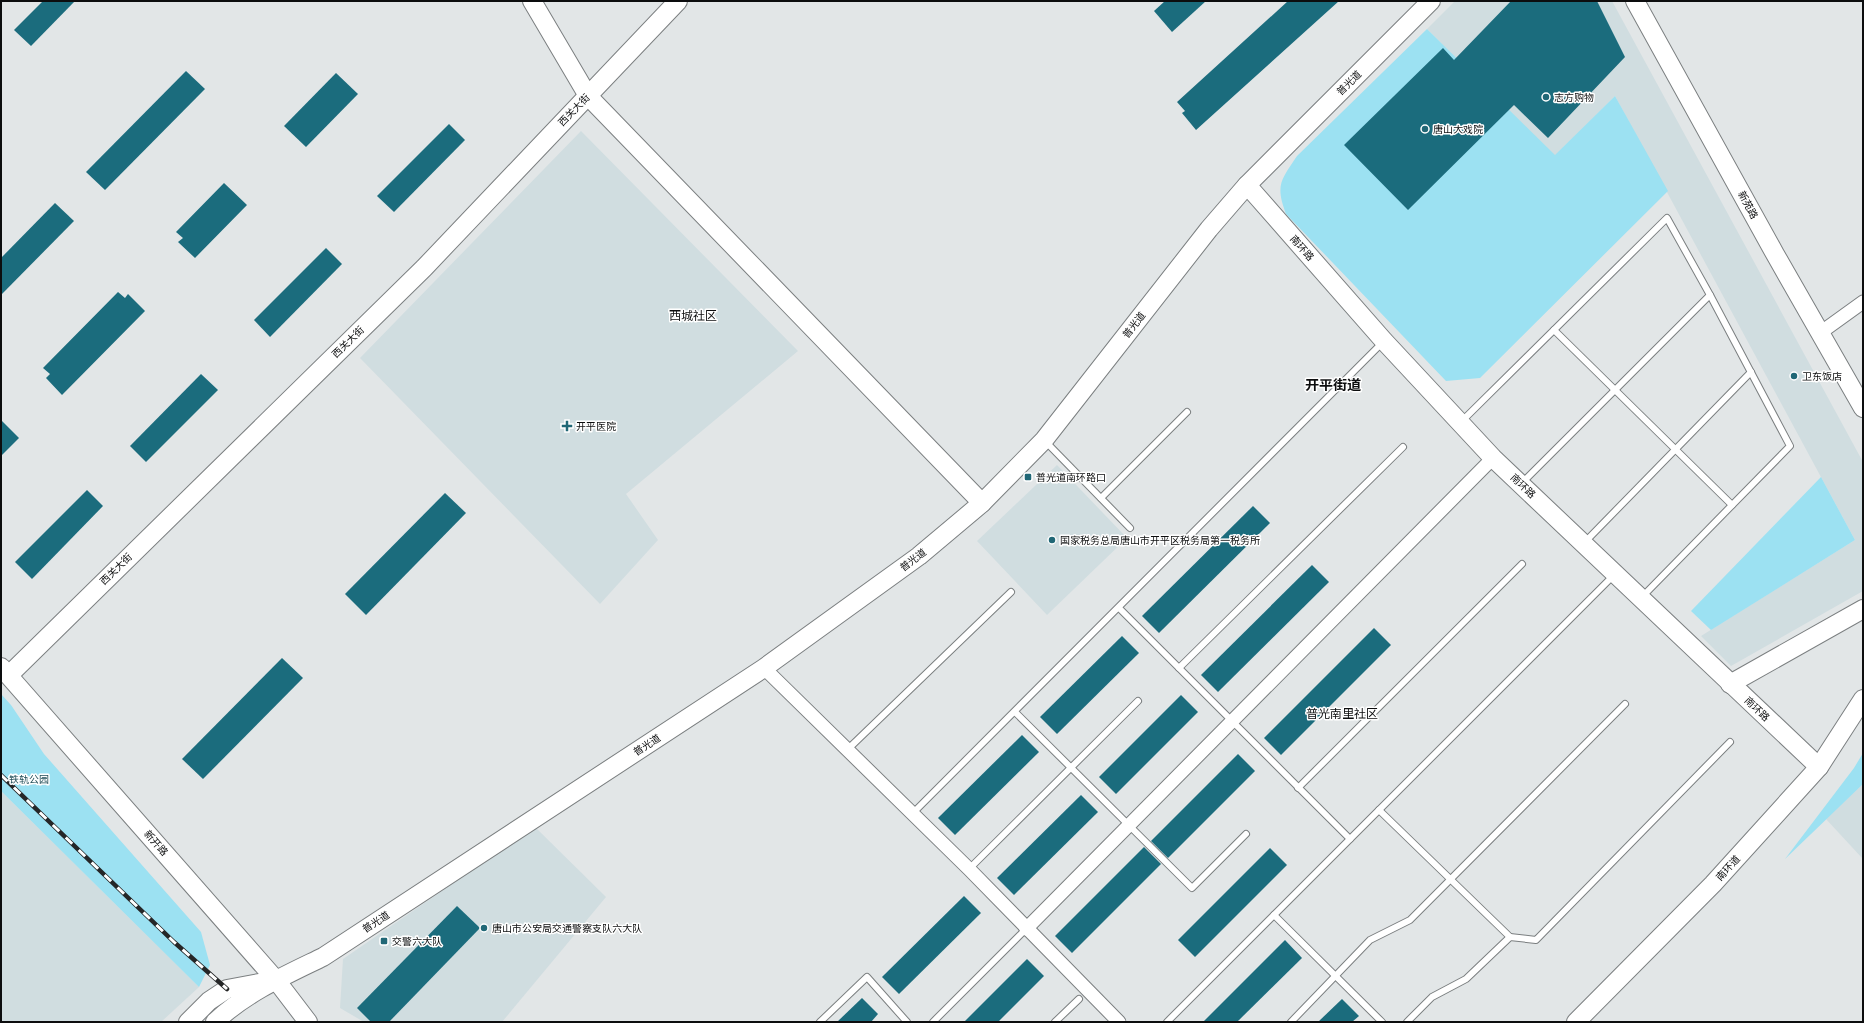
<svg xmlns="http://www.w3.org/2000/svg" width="1864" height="1023" viewBox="0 0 1864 1023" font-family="Mulish,'Noto Sans SC',sans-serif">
  <rect width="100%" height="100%" fill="#e2e6e7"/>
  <g fill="#d0dde0">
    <path d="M 1455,1 L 1612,1 L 1863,462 L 1863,591 L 1731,666 L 1701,636 L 1855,540 L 1615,96 L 1555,156 L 1427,29 Z"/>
    <path d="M 581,131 L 798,351 L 626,494 L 658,540 L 600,604 L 360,358 Z"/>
    <path d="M 1057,465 L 1127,538 L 1047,615 L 977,541 Z"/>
    <path d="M 1863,784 L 1863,859 L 1826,819 Z"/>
    <path d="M 1,791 L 199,987 L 161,1022 L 1,1022 Z"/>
    <path d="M 535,827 L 606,897 L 502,1022 L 364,1022 L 340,1008 L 343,959 Z"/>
  </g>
  <g fill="#9ce1f2">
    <path d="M 1427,29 L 1555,155 L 1615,96 L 1668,191 L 1480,378 L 1446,381 L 1286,214 C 1275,185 1281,180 1297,156 Z"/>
    <path d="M 1821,477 L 1855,540 L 1711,630 L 1691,611 Z"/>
    <path d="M 1,694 L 11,705 L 44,754 L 201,932 L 210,965 L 199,987 L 1,791 Z"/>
    <path d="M 1863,753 L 1863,784 L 1785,859 L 1854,768 Z"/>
  </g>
  <g fill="#1b6c7d">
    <path d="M 43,1 L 75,1 L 31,46 L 14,30 Z"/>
    <path d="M 1165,1 L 1206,1 L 1172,32 L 1154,11 Z"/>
    <path d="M 1288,1 L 1339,1 L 1196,130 L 1182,113 L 1185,111 L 1177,102 Z"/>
    <path d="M 1511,1 L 1597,1 L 1625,57 L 1548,138 L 1514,105 L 1408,210 L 1344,145 L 1443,48 L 1454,60 Z"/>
    <path d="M 186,71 L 205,89 L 105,190 L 86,172 Z"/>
    <path d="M 336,73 L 358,94 L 306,147 L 284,126 Z"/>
    <path d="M 449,124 L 465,140 L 394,212 L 377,196 Z"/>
    <path d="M 224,183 L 247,205 L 195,258 L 178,242 L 183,238 L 176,232 Z"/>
    <path d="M 55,203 L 74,221 L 1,295 L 1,258 Z"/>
    <path d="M 326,248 L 342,264 L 270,337 L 254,320 Z"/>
    <path d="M 118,292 L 125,298 L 128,294 L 145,311 L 62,395 L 46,378 L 50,374 L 43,368 Z"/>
    <path d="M 201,374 L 218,390 L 146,462 L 130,446 Z"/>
    <path d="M 1,420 L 19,438 L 1,456 Z"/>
    <path d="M 87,490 L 103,506 L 32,579 L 15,562 Z"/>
    <path d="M 445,493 L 466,513 L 366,615 L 345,594 Z"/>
    <path d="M 1253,506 L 1270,523 L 1159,633 L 1142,616 Z"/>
    <path d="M 1312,565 L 1329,582 L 1218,692 L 1201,675 Z"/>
    <path d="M 1374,628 L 1391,645 L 1281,755 L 1264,738 Z"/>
    <path d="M 1122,636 L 1139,653 L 1057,734 L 1040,717 Z"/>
    <path d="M 282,658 L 303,678 L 203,779 L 182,759 Z"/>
    <path d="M 1181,695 L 1198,712 L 1116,794 L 1099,777 Z"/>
    <path d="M 1022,735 L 1039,752 L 955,835 L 938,818 Z"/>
    <path d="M 1238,754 L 1255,771 L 1168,858 L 1151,841 Z"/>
    <path d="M 1081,795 L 1098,812 L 1014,895 L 997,878 Z"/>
    <path d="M 1144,847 L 1161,864 L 1072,953 L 1055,936 Z"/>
    <path d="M 1270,848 L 1287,865 L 1195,957 L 1178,940 Z"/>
    <path d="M 964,896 L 981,913 L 899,994 L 882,977 Z"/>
    <path d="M 457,906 L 480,928 L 389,1022 L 371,1022 L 357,1008 Z"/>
    <path d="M 1285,940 L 1302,958 L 1237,1022 L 1203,1022 Z"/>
    <path d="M 1027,959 L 1044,976 L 998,1022 L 964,1022 Z"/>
    <path d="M 862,998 L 878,1014 L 871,1022 L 837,1022 Z"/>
    <path d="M 1342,999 L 1359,1016 L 1352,1022 L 1318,1022 Z"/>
  </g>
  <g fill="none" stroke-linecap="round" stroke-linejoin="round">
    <defs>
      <g id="lane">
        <path d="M 1554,330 L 1732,505"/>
        <path d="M 1461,422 L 1667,218 L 1710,295 L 1790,446 L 1642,597"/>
        <path d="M 1045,441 L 1130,528"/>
        <path d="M 1522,483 L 1710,295"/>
        <path d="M 1101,498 L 1187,412"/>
        <path d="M 1584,543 L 1751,372"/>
        <path d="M 1119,608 L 1350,839"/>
        <path d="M 1179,668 L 1403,447"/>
        <path d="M 1015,712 L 1192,888 L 1246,834"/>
        <path d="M 847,750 L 1011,592"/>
        <path d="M 1298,788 L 1522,564"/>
        <path d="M 1379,810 L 1510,937"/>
        <path d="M 912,814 L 1383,342"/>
        <path d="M 969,869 L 1138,701"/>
        <path d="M 1274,915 L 1382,1022"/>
        <path d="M 820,1022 L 867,977 L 907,1022"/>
        <path d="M 933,1022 L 1026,929"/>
        <path d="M 1055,1022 L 1079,999"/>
        <path d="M 1167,1022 L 1614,575"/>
        <path d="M 1291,1022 L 1370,940 L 1410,920 L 1625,704"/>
        <path d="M 1407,1022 L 1432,997 L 1466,979 L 1510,937 L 1536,940 L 1730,742"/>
      </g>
      <g id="street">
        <path d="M 1820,333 L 1863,302"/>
        <path d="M 764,668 L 969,869 L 1119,1022"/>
        <path d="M 1026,929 L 1493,458"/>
      </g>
      <g id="secondary">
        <path d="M 532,1 L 588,96 L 982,503"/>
        <path d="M 1635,1 L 1775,254 L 1863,408"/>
        <path d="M 1247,185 L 1384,341 L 1493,458 L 1819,767"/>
        <path d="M 1,667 L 276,980 L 308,1022"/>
        <path d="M 9,675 L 424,268 L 678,1"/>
        <path d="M 1730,684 L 1863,609"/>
        <path d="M 188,1022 L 209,1001 L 227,989 L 265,982"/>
        <path d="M 215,1022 C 245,993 286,975 323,957 L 764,668 L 919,556 L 982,503 L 1044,440 L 1209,229 L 1247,185 L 1431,1"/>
        <path d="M 1576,1022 L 1713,884 L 1819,767 L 1863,699"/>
      </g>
    </defs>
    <use href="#lane" stroke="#7b7f80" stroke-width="8"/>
    <use href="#street" stroke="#7b7f80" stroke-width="15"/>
    <use href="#secondary" stroke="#7b7f80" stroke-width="20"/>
    <use href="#lane" stroke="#fff" stroke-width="6"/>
    <use href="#street" stroke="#fff" stroke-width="13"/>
    <use href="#secondary" stroke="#fff" stroke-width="18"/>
    <defs>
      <path id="rail" d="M 1,775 L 174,942 L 227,989"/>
    </defs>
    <use href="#rail" stroke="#252627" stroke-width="4.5"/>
    <use href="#rail" stroke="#fff" stroke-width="3" stroke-dasharray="9" stroke-linecap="butt"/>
  </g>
  <g fill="#206776" stroke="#fff" stroke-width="1.5">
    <circle cx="1546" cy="97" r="4"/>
    <circle cx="1425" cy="129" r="4"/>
    <circle cx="1794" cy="376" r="4"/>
    <path d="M565 420h4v4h4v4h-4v4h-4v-4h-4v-4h4z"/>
    <rect x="1024" y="473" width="8" height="8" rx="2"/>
    <circle cx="1052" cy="540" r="4"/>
    <circle cx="484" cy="928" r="4"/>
    <rect x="380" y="937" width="8" height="8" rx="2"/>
  </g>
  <g text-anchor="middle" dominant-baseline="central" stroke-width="3" stroke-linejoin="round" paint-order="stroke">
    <g font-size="10" fill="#0c0d0e" stroke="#fff">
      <text transform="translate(1349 83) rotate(-45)">普光道</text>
      <text transform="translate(574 110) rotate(-46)">西关大街</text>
      <text transform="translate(1748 205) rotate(61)">新苑路</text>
      <text transform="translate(1302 248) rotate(49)">南环路</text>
      <text transform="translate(1134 325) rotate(-52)">普光道</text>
      <text transform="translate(348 342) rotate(-44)">西关大街</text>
      <text transform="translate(1523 486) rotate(43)">南环路</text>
      <text transform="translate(913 560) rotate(-37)">普光道</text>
      <text transform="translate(116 569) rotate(-44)">西关大街</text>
      <text transform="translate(1757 709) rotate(43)">南环路</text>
      <text transform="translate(647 745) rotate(-33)">普光道</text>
      <text transform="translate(156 843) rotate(49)">新开路</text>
      <text transform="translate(1728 868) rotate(-48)">南环道</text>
      <text transform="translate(376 922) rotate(-33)">普光道</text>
    </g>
    <g font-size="10" fill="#0c0d0e" stroke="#fff" text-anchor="start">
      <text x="1554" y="97">志方购物</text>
      <text x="1433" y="129">唐山大戏院</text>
      <text x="1802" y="376">卫东饭店</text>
      <text x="576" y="426">开平医院</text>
      <text x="1036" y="477">普光道南环路口</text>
      <text x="1060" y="540">国家税务总局唐山市开平区税务局第一税务所</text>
      <text x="492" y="928">唐山市公安局交通警察支队六大队</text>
      <text x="392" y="941">交警六大队</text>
    </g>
    <g font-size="10" fill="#224e58" stroke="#fff">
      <text x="29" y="779">铁轨公园</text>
    </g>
    <g font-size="12" fill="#0c0d0e" stroke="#fff">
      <text x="693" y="315">西城社区</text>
      <text x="1342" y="713">普光南里社区</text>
    </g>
    <g font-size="14" font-weight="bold" fill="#0c0d0e" stroke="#fff">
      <text x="1333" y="385">开平街道</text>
    </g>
  </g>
  <rect width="1864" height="1023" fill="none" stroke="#0c0d0e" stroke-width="4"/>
</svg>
